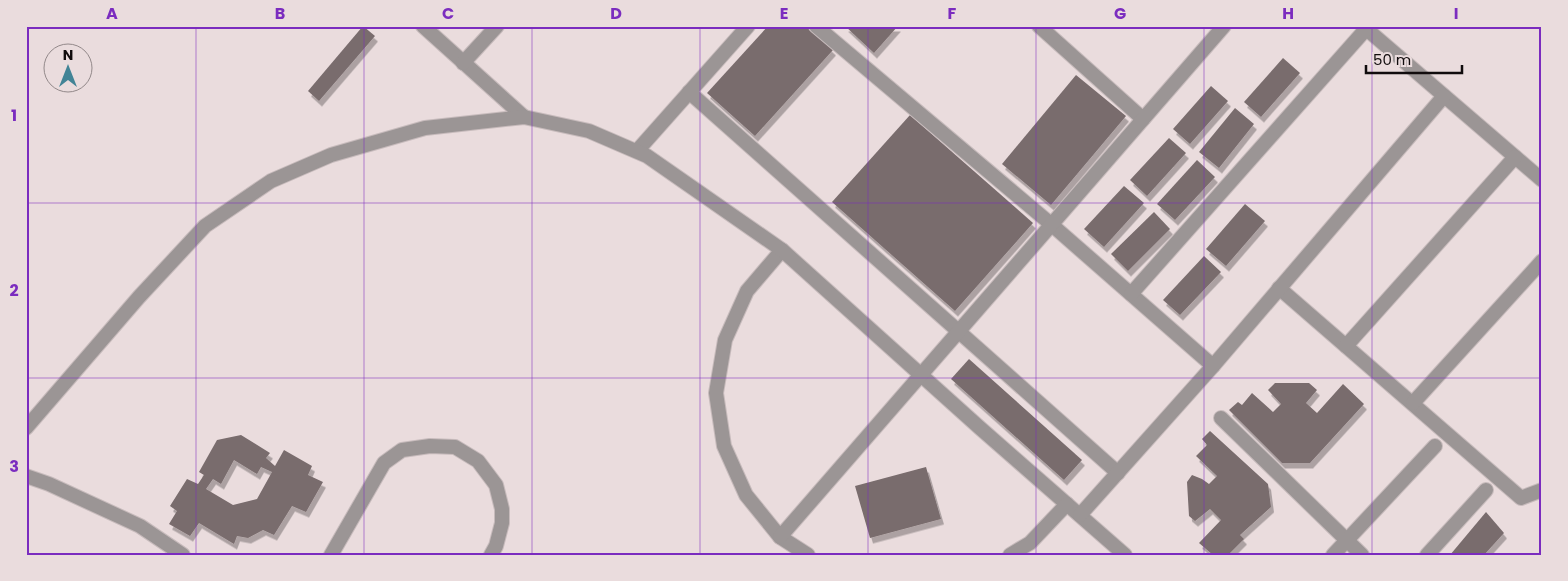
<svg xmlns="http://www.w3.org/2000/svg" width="1568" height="581" viewBox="0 0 1568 581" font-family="Poppins,sans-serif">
  <defs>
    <filter id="shadow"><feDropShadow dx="3" dy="5.5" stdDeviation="0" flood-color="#0004"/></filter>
  </defs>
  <rect width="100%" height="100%" fill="#eadcdd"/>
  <g fill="#796c6d" fill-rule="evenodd" filter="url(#shadow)">
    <path d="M 363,26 L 375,36 L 319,101 L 308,91 Z"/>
    <path d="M 768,26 L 807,26 L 833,50 L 755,136 L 707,93 Z"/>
    <path d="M 845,26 L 898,26 L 874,53 Z"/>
    <path d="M 1283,58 L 1300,73 L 1261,117 L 1244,102 Z"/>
    <path d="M 1076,75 L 1126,116 L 1051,205 L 1002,164 Z"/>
    <path d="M 1211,86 L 1228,101 L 1190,144 L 1173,129 Z"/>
    <path d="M 1235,108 L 1254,124 L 1219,168 L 1199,152 Z"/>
    <path d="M 910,115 L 1033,223 L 955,311 L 832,202 Z"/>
    <path d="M 1169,138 L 1186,153 L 1147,196 L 1130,180 Z"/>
    <path d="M 1197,160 L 1215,177 L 1175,220 L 1157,204 Z"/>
    <path d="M 1124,186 L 1144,203 L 1104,247 L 1084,229 Z"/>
    <path d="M 1245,204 L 1265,221 L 1226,266 L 1206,249 Z"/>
    <path d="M 1154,212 L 1170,229 L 1128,271 L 1111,254 Z"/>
    <path d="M 1204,256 L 1221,272 L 1180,315 L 1163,300 Z"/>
    <path d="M 969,359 L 1082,460 L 1064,480 L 951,379 Z"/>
    <path d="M 1275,383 L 1309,383 L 1317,390 L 1306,403 L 1317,413 L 1343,384 L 1364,404 L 1310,463 L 1282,463 L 1229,410 L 1238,402 L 1242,405 L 1252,393 L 1273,412 L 1281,404 L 1268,390 Z"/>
    <path d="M 1210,431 L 1268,484 L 1271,507 L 1240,535 L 1244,539 L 1228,555 L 1213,555 L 1199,543 L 1221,520 L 1210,509 L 1195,521 L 1189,516 L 1187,482 L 1192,475 L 1202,479 L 1209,484 L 1217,476 L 1196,456 L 1207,445 L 1202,439 Z"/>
    <path d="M 241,435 L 270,453 L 266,458 L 275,466 L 284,450 L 312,466 L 308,475 L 323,482 L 306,512 L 292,506 L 274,535 L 263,530 L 248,538 L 237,536 L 234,544 L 199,523 L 190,536 L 169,524 L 177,511 L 170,506 L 187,479 L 198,484 L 204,475 L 199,472 L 217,440 ZM 234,460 L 257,474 L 261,467 L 272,472 L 257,499 L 233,505 L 206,489 L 213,479 L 221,484 Z"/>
    <path d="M 926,467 L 941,519 L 870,538 L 855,486 Z"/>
    <path d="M 1486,512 L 1504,533 L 1484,555 L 1450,555 Z"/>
  </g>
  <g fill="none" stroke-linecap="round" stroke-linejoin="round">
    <defs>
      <g id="minor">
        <path d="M 423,26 L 524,117"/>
        <path d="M 816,26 L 1052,225 L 1213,366"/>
        <path d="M 1039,26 L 1143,119"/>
        <path d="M 1363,26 L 1542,180"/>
        <path d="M 463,63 L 497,26"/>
        <path d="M 689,92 L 1118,473"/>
        <path d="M 637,151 L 748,26"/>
        <path d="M 782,250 L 747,291 L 725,340 L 716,393 L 724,446 L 746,495 L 780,537 L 808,555"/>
        <path d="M 1279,288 L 1521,498 L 1542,490"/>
        <path d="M 1131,294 L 1366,29"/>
        <path d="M 1346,346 L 1515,157"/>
        <path d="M 1413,403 L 1542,261"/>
        <path d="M 1221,418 L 1362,555"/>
        <path d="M 26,428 L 139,297 L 205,226 L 271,181 L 331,155 L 425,128 L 524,117 L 589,131 L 647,156 L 782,250 L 980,428 L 1125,555"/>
        <path d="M 26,476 L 49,484 L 140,526 L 183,555"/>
        <path d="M 1080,515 L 1213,366 L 1444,96"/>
        <path d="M 780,537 L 1224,26"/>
        <path d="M 331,555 L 384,463 L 402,450 L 430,446 L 455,447 L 478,461 L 496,485 L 502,509 L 502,523 L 496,546 L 491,555"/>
        <path d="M 1010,555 L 1030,543 L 1067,504"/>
        <path d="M 1333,555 L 1435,446"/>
        <path d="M 1427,555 L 1486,490"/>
      </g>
    </defs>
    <use href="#minor" stroke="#c7bbbc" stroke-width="16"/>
    <use href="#minor" stroke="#9b9595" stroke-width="14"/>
  </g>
  <path fill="none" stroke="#7b2cbf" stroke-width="1" stroke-opacity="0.55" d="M 196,26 L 196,555M 364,26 L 364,555M 532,26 L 532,555M 700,26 L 700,555M 868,26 L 868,555M 1036,26 L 1036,555M 1204,26 L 1204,555M 1372,26 L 1372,555M 26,203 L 1542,203M 26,378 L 1542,378"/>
  <rect width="1568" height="581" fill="none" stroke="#eadcdd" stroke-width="55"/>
  <g transform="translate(68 68)"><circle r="24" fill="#eadcdd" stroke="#93898a"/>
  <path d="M0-4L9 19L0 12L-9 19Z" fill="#428496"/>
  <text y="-8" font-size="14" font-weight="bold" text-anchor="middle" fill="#110c0d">N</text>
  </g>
  <path d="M1366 65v8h96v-8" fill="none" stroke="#110c0d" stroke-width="2.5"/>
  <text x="1373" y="65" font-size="15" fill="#110c0d" stroke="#eadcdd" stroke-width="4" paint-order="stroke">50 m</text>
  <rect x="28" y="28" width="1512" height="526" fill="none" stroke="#7b2cbf" stroke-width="2"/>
  <g font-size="16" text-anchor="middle" font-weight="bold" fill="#7b2cbf">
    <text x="112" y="19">A</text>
    <text x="280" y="19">B</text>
    <text x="448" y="19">C</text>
    <text x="616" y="19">D</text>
    <text x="784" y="19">E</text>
    <text x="952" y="19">F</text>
    <text x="1120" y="19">G</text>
    <text x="1288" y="19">H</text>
    <text x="1456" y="19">I</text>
    <text x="14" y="121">1</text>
    <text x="14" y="296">2</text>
    <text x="14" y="472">3</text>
  </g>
</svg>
